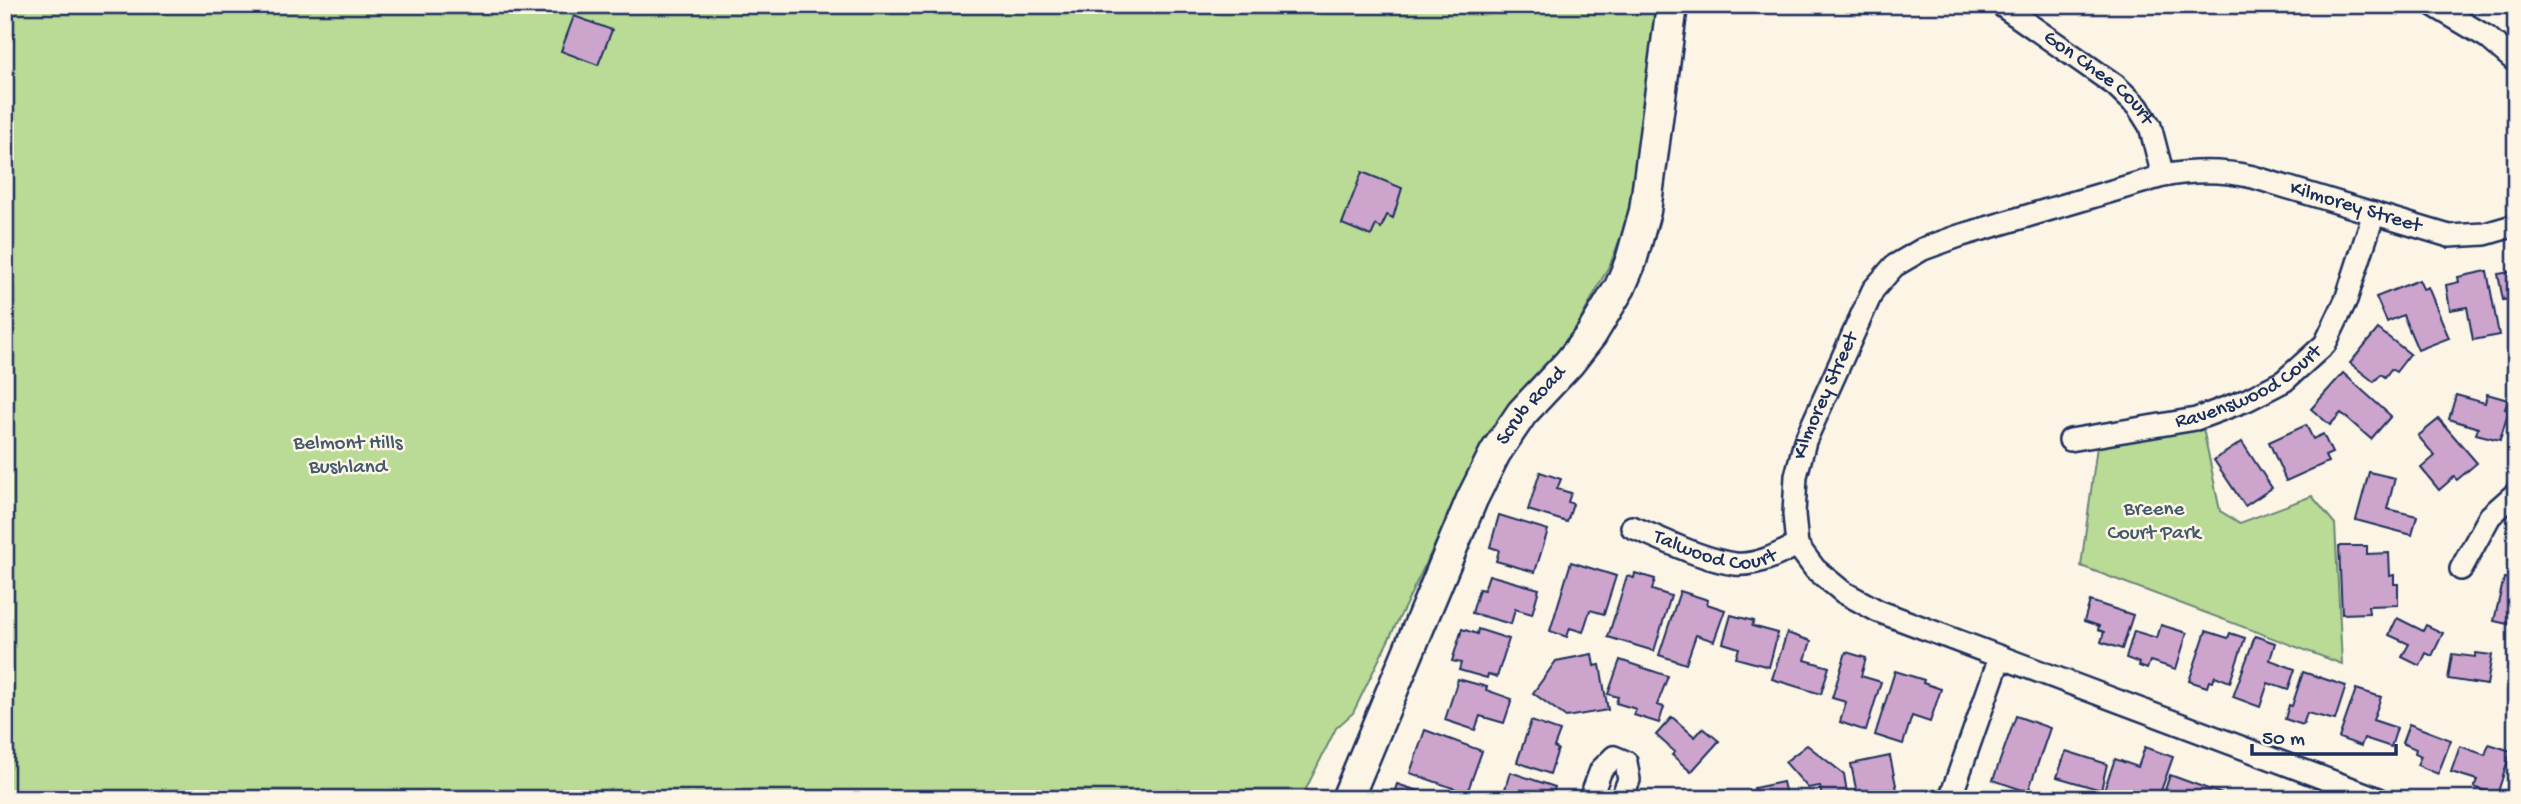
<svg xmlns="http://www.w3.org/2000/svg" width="2521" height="804" viewBox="0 0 2521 804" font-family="'Gochi Hand',sans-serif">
  <rect width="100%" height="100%" fill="#fcf5e5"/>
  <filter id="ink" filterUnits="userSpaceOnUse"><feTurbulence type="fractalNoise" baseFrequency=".0143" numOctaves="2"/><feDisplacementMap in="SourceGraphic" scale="14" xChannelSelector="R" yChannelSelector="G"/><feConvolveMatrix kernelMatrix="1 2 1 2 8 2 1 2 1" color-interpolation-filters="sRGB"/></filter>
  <g filter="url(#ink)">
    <g fill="#badb95" stroke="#6a857a" stroke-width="2">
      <path d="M 5,5 L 1662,5 L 1632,208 L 1611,262 L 1570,340 L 1502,424 L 1443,528 L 1353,713 L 1336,728 L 1301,799 L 5,799 Z"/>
      <path d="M 2203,428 L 2220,511 L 2240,523 L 2312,496 L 2335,524 L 2342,664 L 2081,566 L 2097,446 Z"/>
    </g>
    <g fill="#cda5cc" stroke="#1b2f5e" stroke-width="2">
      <path d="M 574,16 L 612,30 L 598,65 L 561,51 Z"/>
      <path d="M 1362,172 L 1402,188 L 1393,218 L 1387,215 L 1381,228 L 1376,225 L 1371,236 L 1342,224 Z"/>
      <path d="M 2487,271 L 2499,335 L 2473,340 L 2467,307 L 2450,310 L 2446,285 L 2459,282 L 2458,277 Z"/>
      <path d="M 2516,271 L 2516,298 L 2503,300 L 2498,274 Z"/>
      <path d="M 2419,280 L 2423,289 L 2428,287 L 2449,338 L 2418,350 L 2403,315 L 2387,322 L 2376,297 Z"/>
      <path d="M 2378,329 L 2410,354 L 2396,372 L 2391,369 L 2385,377 L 2381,374 L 2374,382 L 2350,363 Z"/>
      <path d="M 2516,371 L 2516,418 L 2508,373 Z"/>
      <path d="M 2343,373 L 2391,416 L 2371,439 L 2341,413 L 2330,425 L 2311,409 Z"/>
      <path d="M 2487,394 L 2508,400 L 2505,409 L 2509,410 L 2500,440 L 2476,434 L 2478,428 L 2449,419 L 2456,395 L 2485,403 Z"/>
      <path d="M 2439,419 L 2477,463 L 2457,480 L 2454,477 L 2439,490 L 2421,468 L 2435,456 L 2418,436 Z"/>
      <path d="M 2306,425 L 2313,439 L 2323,434 L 2332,453 L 2325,456 L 2328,462 L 2286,481 L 2269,442 Z"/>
      <path d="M 2242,442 L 2272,488 L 2245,506 L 2214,460 Z"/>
      <path d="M 1540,472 L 1561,479 L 1557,489 L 1571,493 L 1568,502 L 1573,504 L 1567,522 L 1528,510 Z"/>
      <path d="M 2369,472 L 2395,478 L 2387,509 L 2417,516 L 2412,535 L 2356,520 Z"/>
      <path d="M 1499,515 L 1548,530 L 1535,572 L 1496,561 L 1499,550 L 1490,547 Z"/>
      <path d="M 2339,546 L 2367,546 L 2367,554 L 2389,553 L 2390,576 L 2394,575 L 2394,584 L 2398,584 L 2398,605 L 2368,606 L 2369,613 L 2342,614 Z"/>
      <path d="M 1571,562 L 1616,576 L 1604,614 L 1590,610 L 1583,632 L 1570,628 L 1567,637 L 1550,631 Z"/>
      <path d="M 1635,573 L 1655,579 L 1652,590 L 1671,596 L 1654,651 L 1608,637 L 1627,576 L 1634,578 Z"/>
      <path d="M 1489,575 L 1539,589 L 1532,614 L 1515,609 L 1511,624 L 1472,613 L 1479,589 L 1484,590 Z"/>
      <path d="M 2504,578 L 2516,580 L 2516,626 L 2494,621 Z"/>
      <path d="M 1680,591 L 1708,600 L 1707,604 L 1725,610 L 1714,641 L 1696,635 L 1686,664 L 1659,655 Z"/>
      <path d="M 2090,601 L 2133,615 L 2122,649 L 2101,642 L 2104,632 L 2098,630 L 2099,626 L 2084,621 Z"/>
      <path d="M 1731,615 L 1754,621 L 1752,626 L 1778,633 L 1769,667 L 1736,658 L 1739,648 L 1723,643 Z"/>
      <path d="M 2397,618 L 2423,631 L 2426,625 L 2443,633 L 2432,656 L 2426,653 L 2420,666 L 2402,657 L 2409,644 L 2389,635 Z"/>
      <path d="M 2161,625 L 2187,633 L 2176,669 L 2150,661 L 2147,669 L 2139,666 L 2140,663 L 2126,658 L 2134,631 L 2157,638 Z"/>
      <path d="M 1462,629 L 1477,634 L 1478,629 L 1509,639 L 1497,677 L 1488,674 L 1487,678 L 1459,670 L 1461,663 L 1452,661 Z"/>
      <path d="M 2206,631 L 2228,638 L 2230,633 L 2245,638 L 2230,682 L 2215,676 L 2213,682 L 2209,681 L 2207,687 L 2189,681 Z"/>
      <path d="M 1787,633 L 1811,641 L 1805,660 L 1829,667 L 1821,694 L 1772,679 Z"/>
      <path d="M 2255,636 L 2275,643 L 2270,660 L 2295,669 L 2288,690 L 2268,683 L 2260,707 L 2233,697 Z"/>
      <path d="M 1846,652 L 1866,658 L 1861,676 L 1881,682 L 1866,731 L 1840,722 L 1846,702 L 1832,698 Z"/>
      <path d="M 2476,653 L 2492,655 L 2487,685 L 2448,679 L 2452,654 L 2475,657 Z"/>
      <path d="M 1592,654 L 1594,666 L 1600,665 L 1608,710 L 1566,717 L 1533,693 L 1556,661 Z"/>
      <path d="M 1620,660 L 1668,676 L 1657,705 L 1664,707 L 1659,723 L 1634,715 L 1636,709 L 1616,703 L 1618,697 L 1608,694 Z"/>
      <path d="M 1895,671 L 1924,680 L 1923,683 L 1941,689 L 1930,722 L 1912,716 L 1903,744 L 1875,735 Z"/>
      <path d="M 2303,672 L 2346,686 L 2335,720 L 2307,713 L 2303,725 L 2285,719 L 2289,705 L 2292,706 Z"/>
      <path d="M 1458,679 L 1487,687 L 1486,690 L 1512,699 L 1504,723 L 1480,716 L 1475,730 L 1445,720 Z"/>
      <path d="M 2356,689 L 2381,697 L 2373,720 L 2397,728 L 2391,747 L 2364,738 L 2361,746 L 2339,738 Z"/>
      <path d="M 2016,716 L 2050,728 L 2028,792 L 1993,780 Z"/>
      <path d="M 1672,717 L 1695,737 L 1703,728 L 1719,741 L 1691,772 L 1672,755 L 1675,752 L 1656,735 Z"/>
      <path d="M 1531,721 L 1560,731 L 1554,747 L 1558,749 L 1550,774 L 1517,762 Z"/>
      <path d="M 2409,724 L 2451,740 L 2438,774 L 2417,765 L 2421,756 L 2415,753 L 2416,749 L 2402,743 Z"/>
      <path d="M 1425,730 L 1482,751 L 1467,793 L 1410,773 Z"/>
      <path d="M 2489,744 L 2511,751 L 2497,795 L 2474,787 L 2477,780 L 2451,772 L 2460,746 L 2485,755 Z"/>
      <path d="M 1807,745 L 1844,774 L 1848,799 L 1822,799 L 1820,786 L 1808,788 L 1785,762 Z"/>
      <path d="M 2145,747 L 2173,757 L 2158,799 L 2127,799 L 2104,790 L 2115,759 L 2138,767 Z"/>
      <path d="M 2066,751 L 2107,764 L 2101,790 L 2057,777 Z"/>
      <path d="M 1890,756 L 1897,790 L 1885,792 L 1886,799 L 1858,799 L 1851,764 Z"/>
      <path d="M 1510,772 L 1555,787 L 1551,799 L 1511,799 L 1514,792 L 1505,789 Z"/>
      <path d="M 2170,775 L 2225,795 L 2223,799 L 2162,799 Z"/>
      <path d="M 1783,782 L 1787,799 L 1756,799 L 1754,788 Z"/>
      <path d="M 1397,784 L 1443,799 L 1392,799 Z"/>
    </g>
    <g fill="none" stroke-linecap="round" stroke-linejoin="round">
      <defs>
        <g id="minor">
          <path id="s1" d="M 2001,5 L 2115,85 L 2138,107 L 2150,126 L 2163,176"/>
          <path d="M 2433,5 L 2487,37 L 2516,62"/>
          <path id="s2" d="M 2070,440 L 2196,419 L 2247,400 L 2284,381 L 2325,344 L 2346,300 L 2374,213"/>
          <path id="s3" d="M 1632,527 C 1665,540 1700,559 1735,564 C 1757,566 1779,554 1797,545"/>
          <path d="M 2461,569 L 2490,516 L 2516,493"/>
          <path d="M 1590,799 L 1601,770 L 1614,757 L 1626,762 L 1629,780 L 1621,799"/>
          <path d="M 1950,799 L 2000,657"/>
          <path id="s4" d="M 2379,799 L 1878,611 L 1843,592 L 1815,569 L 1797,545 L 1794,514 L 1796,476 L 1805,441 L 1873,290 L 1894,266 L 1923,249 L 1959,236 L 2163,176 C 2194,170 2222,170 2253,177 L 2449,236 L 2485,234 L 2516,225"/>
        </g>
        <g id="secondary">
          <path id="s5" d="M 1347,799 L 1472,499 L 1495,453 L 1522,413 L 1569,363 L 1591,335 L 1620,287 L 1631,261 L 1645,211 L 1672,5"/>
        </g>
      </defs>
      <use href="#minor" stroke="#1b2f5e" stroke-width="26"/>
      <use href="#secondary" stroke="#1b2f5e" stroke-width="35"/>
      <use href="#minor" stroke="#fcf5e5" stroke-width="21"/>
      <use href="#secondary" stroke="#fcf5e5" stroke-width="30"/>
    </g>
  </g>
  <g text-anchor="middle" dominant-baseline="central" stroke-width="5" stroke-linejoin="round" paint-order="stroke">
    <g font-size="21" fill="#1b2f5e" stroke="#fcf5e5">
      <text stroke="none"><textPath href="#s1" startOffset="122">Gon Chee Court</textPath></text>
      <text stroke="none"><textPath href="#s4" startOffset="1426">Kilmorey Street</textPath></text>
      <text stroke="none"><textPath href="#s2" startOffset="189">Ravenswood Court</textPath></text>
      <text stroke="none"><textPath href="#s4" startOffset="796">Kilmorey Street</textPath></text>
      <text stroke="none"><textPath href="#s5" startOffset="436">Scrub Road</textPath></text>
      <text stroke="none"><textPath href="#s3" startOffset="88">Talwood Court</textPath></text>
    </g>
    <g font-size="21" fill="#435a6c" stroke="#fcf5e5">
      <text x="348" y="444">Belmont Hills<tspan x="348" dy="24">Bushland</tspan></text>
      <text x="2154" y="510">Breene<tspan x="2154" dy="24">Court Park</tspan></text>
    </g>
  </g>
  <rect width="2521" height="804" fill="none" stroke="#fcf5e5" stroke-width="28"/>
  <rect x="14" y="14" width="2493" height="776" fill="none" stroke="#1b2f5e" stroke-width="2.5" filter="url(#ink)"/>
  <path d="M2252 744v10h144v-10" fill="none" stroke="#1b2f5e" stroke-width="3.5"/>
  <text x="2262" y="744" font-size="21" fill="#1b2f5e" stroke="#fcf5e5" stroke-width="5" paint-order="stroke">50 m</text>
</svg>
